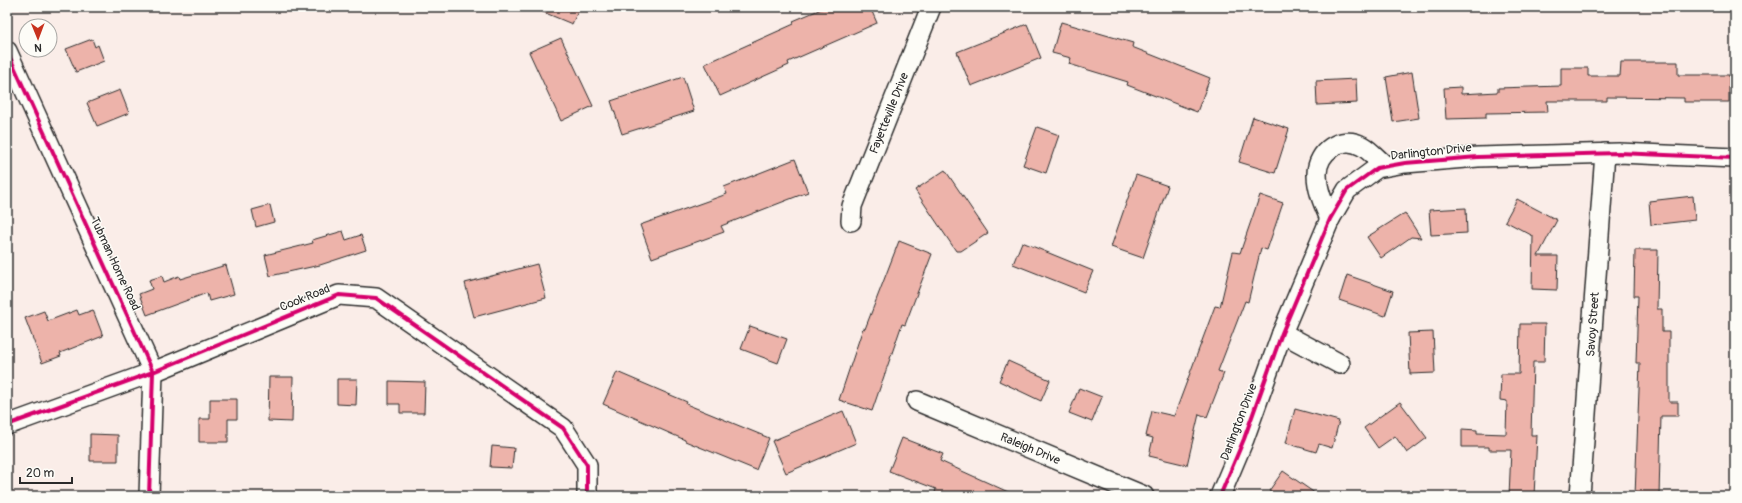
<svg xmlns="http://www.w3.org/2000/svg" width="1742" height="503" viewBox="0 0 1742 503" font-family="Pangolin,sans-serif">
  <rect width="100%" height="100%" fill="#faede8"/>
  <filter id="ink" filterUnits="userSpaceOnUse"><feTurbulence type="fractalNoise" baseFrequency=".025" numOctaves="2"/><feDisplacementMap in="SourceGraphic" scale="8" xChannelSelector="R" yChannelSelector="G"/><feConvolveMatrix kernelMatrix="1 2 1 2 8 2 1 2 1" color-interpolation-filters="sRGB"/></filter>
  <g filter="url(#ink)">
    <g fill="#edb3aa" stroke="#2b2b2b">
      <path d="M 531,7 L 580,7 L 572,24 Z"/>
      <path d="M 826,7 L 870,7 L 877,23 L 788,62 L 789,65 L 720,96 L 705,64 L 794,24 L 793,21 Z"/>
      <path d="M 1061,22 L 1133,43 L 1132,47 L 1210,78 L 1197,112 L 1127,85 L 1128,82 L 1069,64 L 1071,58 L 1052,53 Z"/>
      <path d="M 1027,24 L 1041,58 L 971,86 L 957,52 Z"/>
      <path d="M 561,38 L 593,106 L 561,121 L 529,52 Z"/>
      <path d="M 92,39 L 95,47 L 98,45 L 104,61 L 76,72 L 66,49 Z"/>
      <path d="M 1621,62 L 1678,62 L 1678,75 L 1729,75 L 1729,102 L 1684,102 L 1684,98 L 1607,97 L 1607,101 L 1547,101 L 1548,112 L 1486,113 L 1486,118 L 1446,119 L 1444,88 L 1461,87 L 1461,94 L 1498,92 L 1498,88 L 1561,86 L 1561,68 L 1588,68 L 1588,76 L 1620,76 Z"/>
      <path d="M 1412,72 L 1419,118 L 1393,122 L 1386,77 Z"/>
      <path d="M 683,77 L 694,111 L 622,134 L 611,101 Z"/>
      <path d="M 1356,79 L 1357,103 L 1317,105 L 1316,81 Z"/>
      <path d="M 120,90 L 129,113 L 97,126 L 87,103 Z"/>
      <path d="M 1253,117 L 1289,129 L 1275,173 L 1239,162 Z"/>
      <path d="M 1037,127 L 1059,135 L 1046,173 L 1023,165 Z"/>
      <path d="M 795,159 L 808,192 L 721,226 L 724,232 L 652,258 L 640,225 L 727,194 L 724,187 Z"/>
      <path d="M 945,170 L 988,233 L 961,251 L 956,251 L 915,190 Z"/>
      <path d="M 1136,175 L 1168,186 L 1143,258 L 1111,247 Z"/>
      <path d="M 1260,195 L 1283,203 L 1267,250 L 1261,248 L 1248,302 L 1245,301 L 1218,371 L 1224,373 L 1207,417 L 1199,414 L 1187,465 L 1149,456 L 1153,438 L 1146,436 L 1152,411 L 1174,416 L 1215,306 L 1220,307 L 1233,252 L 1240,253 Z"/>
      <path d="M 1693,196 L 1695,220 L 1651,225 L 1649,201 Z"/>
      <path d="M 1517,199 L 1557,220 L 1538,256 L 1558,256 L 1557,290 L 1532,289 L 1533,236 L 1505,221 Z"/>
      <path d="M 270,205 L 274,222 L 256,227 L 252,210 Z"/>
      <path d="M 1466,208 L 1467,233 L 1431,235 L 1429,210 Z"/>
      <path d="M 1405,213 L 1421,238 L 1411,237 L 1381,258 L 1367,237 Z"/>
      <path d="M 343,231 L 346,240 L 361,235 L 366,250 L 320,265 L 270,276 L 265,255 L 313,243 L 312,240 Z"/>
      <path d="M 899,241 L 932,254 L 905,325 L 902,324 L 872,411 L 839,400 L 863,328 L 865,329 Z"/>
      <path d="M 1022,242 L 1093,271 L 1084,292 L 1013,264 Z"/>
      <path d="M 1635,250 L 1658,250 L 1657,309 L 1662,309 L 1662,332 L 1669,332 L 1669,402 L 1678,402 L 1678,416 L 1661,416 L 1659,496 L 1635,496 L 1640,363 L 1636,363 L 1638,296 L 1634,296 Z"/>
      <path d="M 537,264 L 546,298 L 474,317 L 465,283 Z"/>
      <path d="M 226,265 L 234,294 L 209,301 L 207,293 L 147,315 L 139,294 L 152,289 L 149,280 L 162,276 L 164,282 L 179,276 L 180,279 Z"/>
      <path d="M 1347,275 L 1393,291 L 1385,316 L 1339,300 Z"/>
      <path d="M 77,310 L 79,315 L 93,310 L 103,336 L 60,353 L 61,356 L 42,363 L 25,318 L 44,311 L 48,321 Z"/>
      <path d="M 1520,324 L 1545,324 L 1544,362 L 1533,362 L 1531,435 L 1537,435 L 1534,496 L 1509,496 L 1511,450 L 1489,450 L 1489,447 L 1462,447 L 1462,429 L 1477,430 L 1477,433 L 1506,434 L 1507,401 L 1500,400 L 1501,374 L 1519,374 Z"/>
      <path d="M 750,326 L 787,339 L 778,363 L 741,349 Z"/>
      <path d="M 1433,332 L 1435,373 L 1410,374 L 1408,333 Z"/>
      <path d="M 1008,361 L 1050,380 L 1041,401 L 999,381 Z"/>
      <path d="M 617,372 L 687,402 L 686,404 L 769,438 L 756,470 L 685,441 L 685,440 L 603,404 Z"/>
      <path d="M 269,377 L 293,377 L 292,422 L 268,421 Z"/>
      <path d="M 337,379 L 357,379 L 356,405 L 337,404 Z"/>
      <path d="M 389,381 L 425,382 L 424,413 L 400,413 L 400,404 L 389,404 Z"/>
      <path d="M 1079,388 L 1102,397 L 1092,422 L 1069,413 Z"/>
      <path d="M 210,399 L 237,399 L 237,419 L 228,419 L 228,442 L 199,442 L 199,419 L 210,419 Z"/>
      <path d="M 1400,402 L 1427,438 L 1407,453 L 1395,436 L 1378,448 L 1364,428 Z"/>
      <path d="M 1295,409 L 1339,421 L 1332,448 L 1319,444 L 1316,452 L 1286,443 Z"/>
      <path d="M 843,411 L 856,443 L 786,473 L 772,441 Z"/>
      <path d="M 90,434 L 118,435 L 118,461 L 90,461 Z"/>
      <path d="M 902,438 L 943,454 L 940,461 L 1017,496 L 934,496 L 936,489 L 889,471 Z"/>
      <path d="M 492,446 L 514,448 L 512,468 L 490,467 Z"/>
      <path d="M 1283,471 L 1319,496 L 1277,496 L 1269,491 Z"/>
    </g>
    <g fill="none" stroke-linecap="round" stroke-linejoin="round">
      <defs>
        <g id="minor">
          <path d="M 7,51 L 153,372 L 149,496"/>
          <path d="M 1330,219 C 1324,205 1317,190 1317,174 C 1317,152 1341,134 1362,146 C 1371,151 1378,160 1386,166"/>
          <path id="s1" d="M 851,221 L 852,206 L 931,7"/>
          <path d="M 1282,333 L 1340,364"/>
          <path id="s2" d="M 917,401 L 1144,496"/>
          <path d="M 7,425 L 153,372 L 339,295 L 376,298 L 563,428 L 587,465 L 587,496"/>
          <path d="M 1220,496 L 1244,439 L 1282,333 L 1330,219 L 1347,190 L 1377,168 L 1405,163 L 1478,157 L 1619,153 L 1735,158"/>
          <path id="s3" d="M 1580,496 L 1605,153"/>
        </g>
      </defs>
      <use href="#minor" stroke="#2b2b2b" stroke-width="22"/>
      <use href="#minor" stroke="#fdfcf7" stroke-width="19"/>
      <defs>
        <g id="cycleway">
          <path d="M 7,51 L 153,372 L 149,496"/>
          <path d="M 7,425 L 153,372 L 339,295 L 376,298 L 563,428 L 587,465 L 587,496"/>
          <path d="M 1220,496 L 1244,439 L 1282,333 L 1330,219 L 1347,190 L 1377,168 L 1405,163 L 1478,157 L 1619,153 L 1735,158"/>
        </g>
      </defs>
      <use href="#cycleway" stroke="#fdfcf7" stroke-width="6"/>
      <use href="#cycleway" stroke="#d6006c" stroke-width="4"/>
    </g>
  </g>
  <g text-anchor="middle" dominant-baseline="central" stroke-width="3" stroke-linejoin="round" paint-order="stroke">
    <g font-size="12" fill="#2b2b2b" stroke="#fdfcf7">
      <text stroke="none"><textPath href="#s1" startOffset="115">Fayetteville Drive</textPath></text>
      <text transform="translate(1431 152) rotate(-6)">Darlington Drive</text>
      <text transform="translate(115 264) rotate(65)">Tubman Home Road</text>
      <text transform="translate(305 298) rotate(-22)">Cook Road</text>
      <text stroke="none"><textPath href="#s3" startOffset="172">Savoy Street</textPath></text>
      <text transform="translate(1239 422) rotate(-69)">Darlington Drive</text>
      <text stroke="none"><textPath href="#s2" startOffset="123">Raleigh Drive</textPath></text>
    </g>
  </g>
  <rect width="1742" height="503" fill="none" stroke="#fdfcf7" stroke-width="24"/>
  <rect x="12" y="12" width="1718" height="479" fill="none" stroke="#2b2b2b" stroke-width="1.5" filter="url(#ink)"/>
  <g transform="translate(38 38) rotate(179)"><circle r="19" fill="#fdfcf7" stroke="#a9a8a5"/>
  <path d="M0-3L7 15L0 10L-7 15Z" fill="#c8321e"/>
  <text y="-6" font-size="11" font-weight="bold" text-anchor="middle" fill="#2b2b2b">N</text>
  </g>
  <path d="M20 477v6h52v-6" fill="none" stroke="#2b2b2b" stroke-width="2"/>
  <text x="26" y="477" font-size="12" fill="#2b2b2b" stroke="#fdfcf7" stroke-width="3" paint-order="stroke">20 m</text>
</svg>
